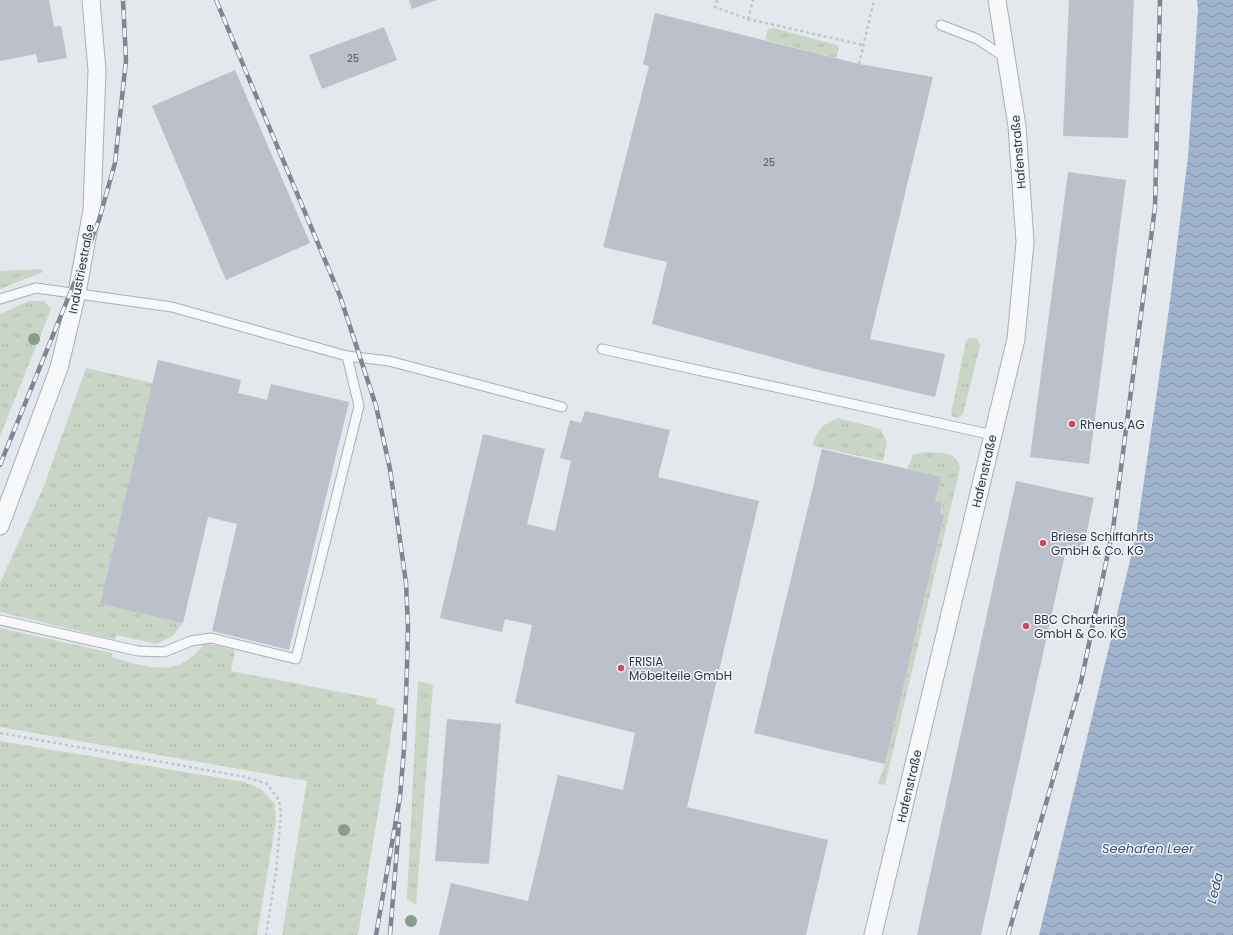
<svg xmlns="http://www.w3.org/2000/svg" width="1233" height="935" viewBox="0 0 1233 935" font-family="Poppins,sans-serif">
  <defs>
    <pattern id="grass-tufts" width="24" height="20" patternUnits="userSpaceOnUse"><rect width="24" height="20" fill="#c9d6c5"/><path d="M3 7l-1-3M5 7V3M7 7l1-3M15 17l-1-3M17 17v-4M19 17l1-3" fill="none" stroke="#adb8ab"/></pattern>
    <pattern id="water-waves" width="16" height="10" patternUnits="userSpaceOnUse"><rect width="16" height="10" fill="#9fb4cc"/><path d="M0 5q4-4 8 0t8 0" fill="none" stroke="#8293a7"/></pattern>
  </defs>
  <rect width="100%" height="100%" fill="#e4e7ec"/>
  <g fill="url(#grass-tufts)">
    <path d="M 773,28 L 837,45 L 839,49 L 836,58 L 765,40 L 768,29 Z"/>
    <path d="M 41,269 L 43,272 L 0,289 L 0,271 Z"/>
    <path d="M 29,301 L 44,301 L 51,309 L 0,436 L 0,314 Z"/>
    <path d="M 970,338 L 977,338 L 980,346 L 963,414 L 958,418 L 953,417 L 951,414 L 966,341 Z"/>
    <path d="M 86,368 L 153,383 L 100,604 L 183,623 L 173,636 L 156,644 L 116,635 L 115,640 L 0,612 L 0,583 L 44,486 Z"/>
    <path d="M 838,418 L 880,429 L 887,442 L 883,461 L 813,446 C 816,430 823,424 838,418 Z"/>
    <path d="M 922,452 C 936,453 958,450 960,468 L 885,785 L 878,784 L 885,764 L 944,515 L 940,514 L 942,503 L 935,501 L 941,477 L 907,469 L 913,455 Z"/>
    <path d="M 0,628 L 112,653 L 112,657 C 133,663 164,675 184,662 C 192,658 199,650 205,643 L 235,650 L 231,671 L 377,699 L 376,704 L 395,708 L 358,935 L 282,935 L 307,781 L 0,727 Z"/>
    <path d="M 418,681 L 433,685 L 416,905 L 407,899 Z"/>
    <path d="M 0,741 L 244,782 L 261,789 L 275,804 L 276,821 L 257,935 L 0,935 Z"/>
  </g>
  <path fill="url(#water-waves)" d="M 1197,0 L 1233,0 L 1233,935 L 1039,935 L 1136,536 L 1169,309 L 1188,157 L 1198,9 Z"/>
  <g fill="#bbc0ca">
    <path d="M 0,0 L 49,0 L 54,27 L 61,26 L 67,58 L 38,63 L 36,54 L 0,61 Z"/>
    <path d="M 409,0 L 437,0 L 412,9 Z"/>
    <path d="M 1069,0 L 1134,0 L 1128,138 L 1063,136 Z"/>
    <path d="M 655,13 L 859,64 L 933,77 L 870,339 L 945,354 L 935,397 L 815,369 L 652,324 L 667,262 L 603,247 L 649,66 L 643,64 Z"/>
    <path d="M 384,27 L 397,60 L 322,89 L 309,55 Z"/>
    <path d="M 235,70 L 310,243 L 226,280 L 152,106 Z"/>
    <path d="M 1068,172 L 1126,180 L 1089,464 L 1030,457 Z"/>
    <path d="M 158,360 L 241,380 L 238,393 L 267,400 L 271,384 L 349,402 L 289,650 L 212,631 L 237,524 L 208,517 L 183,623 L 100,604 Z"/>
    <path d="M 585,411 L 670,430 L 658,477 L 759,501 L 687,807 L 828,840 L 806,935 L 439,935 L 451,883 L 528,901 L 558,775 L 623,790 L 635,733 L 515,703 L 532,625 L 505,619 L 502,632 L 440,618 L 483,434 L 545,449 L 527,524 L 555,531 L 571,461 L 560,458 L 570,420 L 581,423 Z"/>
    <path d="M 822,449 L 941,477 L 935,501 L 942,502 L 940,514 L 944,515 L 885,764 L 754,733 Z"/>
    <path d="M 1016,481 L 1094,498 L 1083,549 L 1067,545 L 981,935 L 917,935 Z"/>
    <path d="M 447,719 L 501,724 L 489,864 L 435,861 Z"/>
  </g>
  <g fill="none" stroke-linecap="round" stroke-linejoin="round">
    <defs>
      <g id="service">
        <path d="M 941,25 L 977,39 L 1006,58"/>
        <path d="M 0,299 L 36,288 L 172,307 L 347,356 L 359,406 L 296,659 L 211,638 L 191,641 L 164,652 L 138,651 L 0,620"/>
        <path d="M 602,349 L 993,435"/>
        <path d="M 347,356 L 389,361 L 562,407"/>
      </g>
      <g id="minor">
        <path d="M 0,526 L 59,368 L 77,293 L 92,210 L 97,71 L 91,0"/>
        <path d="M 873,935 L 1016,339 L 1025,242 L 1017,126 L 997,0"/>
      </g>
    </defs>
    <use href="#service" stroke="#a9aeb7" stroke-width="11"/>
    <use href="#minor" stroke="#a9aeb7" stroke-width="19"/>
    <g stroke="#c2c5cb" stroke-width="2.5" stroke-dasharray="3 3" stroke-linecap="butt">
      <path d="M 717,0 L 715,7 L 748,19 L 863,45"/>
      <path d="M 748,19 L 753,0"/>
      <path d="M 859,64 L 874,0"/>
      <path d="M 0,733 L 246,777 L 267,784 L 279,800 L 281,814 L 276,872 L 266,935"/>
    </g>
    <use href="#service" stroke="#f7f8fa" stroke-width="9"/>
    <use href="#minor" stroke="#f7f8fa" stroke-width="17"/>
    <defs>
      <g id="rail">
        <path d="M 216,0 L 340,296 L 376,406 L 390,469 L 406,583 L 408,626 L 407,668 L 404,749 L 400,797 L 376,935"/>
        <path d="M 0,465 L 82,264 L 99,220 L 115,163 L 126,60 L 123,0"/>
        <path d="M 390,935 L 399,824"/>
        <path d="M 1008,935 L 1081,682 L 1113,529 L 1155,207 L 1160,0"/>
      </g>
    </defs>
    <use href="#rail" stroke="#7d8696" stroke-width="4.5"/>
    <use href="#rail" stroke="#f4f6f9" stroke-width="3" stroke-dasharray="9" stroke-linecap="butt"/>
  </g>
  <g fill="#899d89">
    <circle cx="34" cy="339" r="6"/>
    <circle cx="344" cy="830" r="6"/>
    <circle cx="411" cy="921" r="6"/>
  </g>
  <g fill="#d1495b" stroke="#f4f6f9" stroke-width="1.5">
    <circle cx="1072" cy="424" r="4"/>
    <circle cx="1043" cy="543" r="4"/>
    <circle cx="1026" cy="626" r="4"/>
    <circle cx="621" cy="668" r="4"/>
  </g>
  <g text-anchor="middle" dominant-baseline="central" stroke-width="3" stroke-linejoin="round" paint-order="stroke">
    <g font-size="10" fill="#4f5766">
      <text x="353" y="58">25</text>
      <text x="769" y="162">25</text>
    </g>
    <g font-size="12" fill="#2b3445" stroke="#f4f6f9">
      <text transform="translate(1018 152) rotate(-95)">Hafenstraße</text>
      <text transform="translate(81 269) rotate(-79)">Industriestraße</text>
      <text transform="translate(984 471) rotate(-77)">Hafenstraße</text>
      <text transform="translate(909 786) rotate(-77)">Hafenstraße</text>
    </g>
    <g font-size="12" fill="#2b3445" stroke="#f4f6f9" text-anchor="start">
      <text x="1080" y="424">Rhenus AG</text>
      <text x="1051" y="536">Briese Schiffahrts<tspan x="1051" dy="14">GmbH &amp; Co. KG</tspan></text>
      <text x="1034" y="619">BBC Chartering<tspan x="1034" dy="14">GmbH &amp; Co. KG</tspan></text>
      <text x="629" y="661">FRISIA<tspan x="629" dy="14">Möbelteile GmbH</tspan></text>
    </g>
    <g font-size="13" font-style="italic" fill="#34527a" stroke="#f4f6f9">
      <text x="1148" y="848">Seehafen Leer</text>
      <text transform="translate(1215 888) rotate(-76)">Leda</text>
    </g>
  </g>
</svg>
